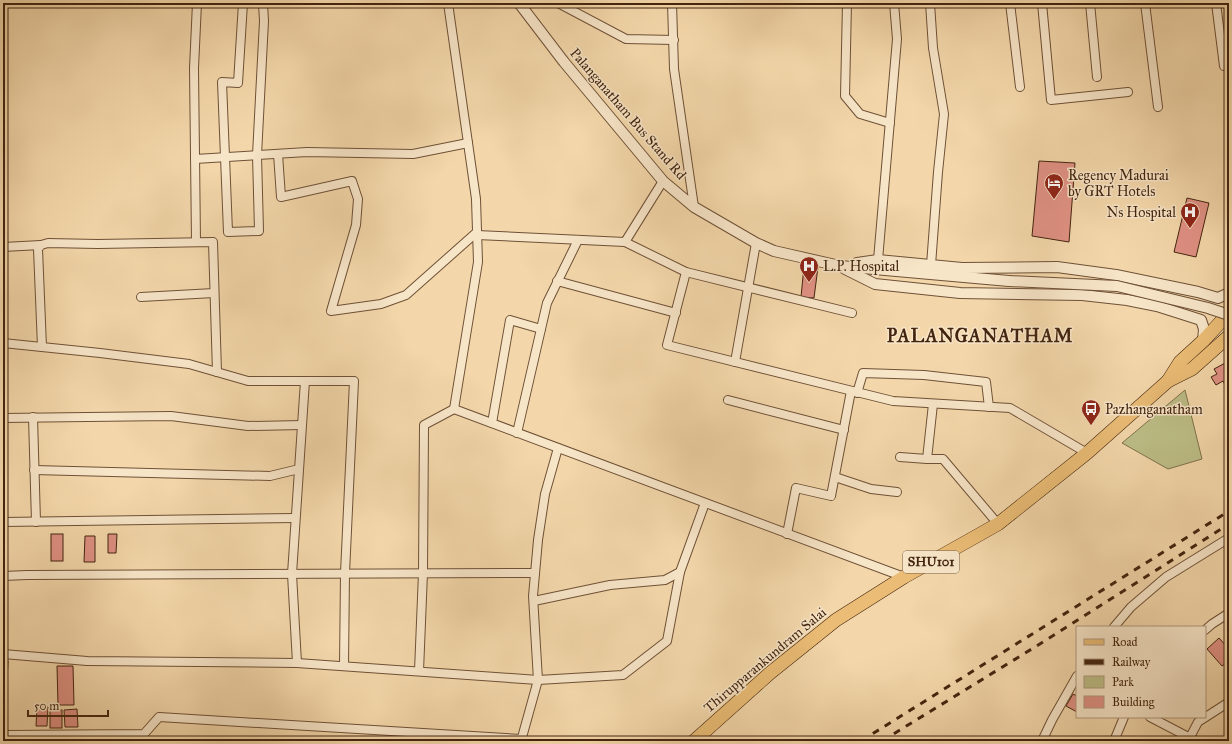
<svg xmlns="http://www.w3.org/2000/svg" width="1232" height="744" viewBox="0 0 1232 744" font-family="'IM FELL Great Primer',serif">
  <rect width="100%" height="100%" fill="#f3d7aa"/>
  <filter id="stains"><feTurbulence type="fractalNoise" baseFrequency=".005" numOctaves="4"/><feColorMatrix values="0 0 0 0 .2 0 0 0 0 .09 0 0 0 0 .02 0 0 0 .5 -.17"/></filter>
  <radialGradient id="worn" r=".72"><stop offset=".6" stop-color="#630" stop-opacity="0"/><stop offset="1" stop-color="#630" stop-opacity=".3"/></radialGradient>
  <path fill="#bdbe87" stroke="#80714b" d="M 1185,390 L 1202,459 L 1168,469 L 1122,443 Z"/>
  <g fill="#e09184" stroke="#43240f">
    <path d="M 1039,161 L 1075,163 L 1069,242 L 1032,236 Z"/>
    <path d="M 1187,198 L 1209,203 L 1196,257 L 1174,252 Z"/>
    <path d="M 804,266 L 818,267 L 814,298 L 801,297 Z"/>
    <path d="M 1229,361 L 1229,392 L 1223,381 L 1216,385 L 1211,377 L 1217,374 L 1214,369 Z"/>
    <rect x="51" y="534" width="12" height="27"/>
    <path d="M 108,534 L 117,534 L 116,553 L 108,553 Z"/>
    <path d="M 85,536 L 95,536 L 95,562 L 84,562 Z"/>
    <path d="M 1219,638 L 1229,649 L 1229,661 L 1222,666 L 1207,649 Z"/>
    <path d="M 3,661 L 8,661 L 7,679 L 3,678 Z"/>
    <path d="M 57,666 L 73,666 L 74,705 L 58,705 Z"/>
    <path d="M 1073,694 L 1077,696 L 1077,712 L 1066,706 Z"/>
    <path d="M 37,707 L 48,707 L 47,726 L 36,726 Z"/>
    <path d="M 77,709 L 78,727 L 65,727 L 64,710 Z"/>
    <rect x="50" y="710" width="12" height="18"/>
  </g>
  <g fill="none" stroke-linecap="round" stroke-linejoin="round">
    <defs>
      <g id="minor">
        <path d="M 243,3 L 238,83 L 222,82 L 228,232 L 259,231 L 257,155 L 264,21 L 263,3"/>
        <path d="M 448,3 L 476,199 L 478,262 L 454,409 L 904,577"/>
        <path d="M 558,3 L 626,39 L 674,40"/>
        <path d="M 672,3 L 674,69 L 694,207"/>
        <path d="M 847,3 L 845,96 L 860,114 L 890,123"/>
        <path d="M 930,3 L 933,48 L 944,114 L 938,172 L 931,265"/>
        <path d="M 1010,3 L 1020,87"/>
        <path d="M 1042,3 L 1051,100 L 1128,92"/>
        <path d="M 1090,3 L 1097,77"/>
        <path d="M 1145,3 L 1158,107"/>
        <path d="M 1216,3 L 1224,66"/>
        <path d="M 521,5 L 531,3"/>
        <path d="M 278,154 L 281,197 L 352,181 L 358,199 L 356,225 L 331,311 L 381,304 L 406,295 L 477,232"/>
        <path d="M 195,159 L 307,152 L 413,154 L 468,143"/>
        <path d="M 477,235 L 625,242 L 663,181"/>
        <path d="M 196,242 L 194,68 L 197,3"/>
        <path d="M 625,242 L 686,272 L 667,345 L 893,401 L 1010,408 L 1087,453"/>
        <path d="M 3,247 L 41,245"/>
        <path d="M 878,260 L 897,39 L 894,3"/>
        <path d="M 686,272 L 852,313"/>
        <path d="M 557,281 L 676,313"/>
        <path d="M 141,297 L 214,293"/>
        <path d="M 3,343 L 100,353 L 189,364 L 248,381 L 305,381 L 292,574 L 297,663"/>
        <path d="M 42,347 L 38,249 L 41,245 L 48,243 L 98,244 L 213,242 L 217,372"/>
        <path d="M 735,362 L 756,243"/>
        <path d="M 305,381 L 354,381 L 345,573 L 344,666"/>
        <path d="M 857,393 L 863,373 L 924,375 L 986,382 L 989,407"/>
        <path d="M 728,400 L 844,430"/>
        <path d="M 33,417 L 36,522"/>
        <path d="M 3,418 L 171,416 L 248,426 L 302,425"/>
        <path d="M 492,423 L 510,320 L 541,329"/>
        <path d="M 517,433 L 547,303 L 578,240"/>
        <path d="M 900,457 L 927,459 L 933,404"/>
        <path d="M 927,459 L 943,459 L 998,524"/>
        <path d="M 34,470 L 270,476 L 299,469"/>
        <path d="M 835,477 L 871,489 L 897,492"/>
        <path d="M 3,522 L 295,518"/>
        <path d="M 787,534 L 796,488 L 831,496 L 851,391"/>
        <path d="M 3,576 L 27,575 L 535,573"/>
        <path d="M 534,601 L 610,585 L 665,580 L 680,572 L 705,503"/>
        <path d="M 1114,627 L 1131,607 L 1166,577 L 1229,538"/>
        <path d="M 1205,630 L 1212,624 L 1229,613"/>
        <path d="M 3,654 L 87,661 L 297,663 L 538,680 L 623,675 L 667,641 L 680,572"/>
        <path d="M 419,671 L 423,573 L 424,425 L 454,409"/>
        <path d="M 1150,717 L 1196,741"/>
        <path d="M 3,735 L 144,734 L 159,717 L 521,739"/>
        <path d="M 521,741 L 538,680 L 533,596 L 538,540 L 545,494 L 558,448"/>
        <path d="M 1042,741 L 1052,720 L 1077,676"/>
        <path d="M 1114,741 L 1124,717"/>
        <path d="M 1188,741 L 1198,722 L 1229,702"/>
      </g>
      <g id="tertiary">
        <path d="M 519,3 L 564,62 L 663,181 L 694,207 L 756,243 L 774,251 L 840,266 L 1009,281"/>
        <path d="M 857,263 L 878,260 L 962,268 L 1057,267 L 1116,275 L 1198,292 L 1218,298 L 1229,293"/>
        <path d="M 845,269 L 875,284 L 960,293 L 1082,295 L 1127,300 L 1157,306 L 1201,320 L 1204,329 L 1203,341"/>
      </g>
      <g id="primary">
        <path d="M 1168,381 L 1192,369 L 1229,336"/>
        <path d="M 694,741 L 770,673 L 836,620 L 904,577 L 998,524 L 1087,453 L 1168,381 L 1180,362 L 1203,341 L 1229,313"/>
      </g>
    </defs>
    <use href="#minor" stroke="#6f5136" stroke-width="10"/>
    <use href="#tertiary" stroke="#6f5136" stroke-width="12"/>
    <use href="#primary" stroke="#43240f" stroke-width="14"/>
    <use href="#minor" stroke="#f7e5c8" stroke-width="8"/>
    <use href="#tertiary" stroke="#f7e5c8" stroke-width="10"/>
    <use href="#primary" stroke="#eabc75" stroke-width="13"/>
    <g stroke="#43240f" stroke-width="3" stroke-dasharray="7 7" stroke-linecap="butt">
      <path d="M 861,741 L 1229,511"/>
      <path d="M 882,741 L 1035,647 L 1229,524"/>
    </g>
    <defs>
      <path id="tertiary-bridge" d="M 1009,281 L 1117,286 L 1208,308 L 1229,315"/>
    </defs>
    <use href="#tertiary-bridge" stroke="#6f5136" stroke-width="12" stroke-linecap="butt"/>
    <use href="#tertiary-bridge" stroke="#f7e5c8" stroke-width="10"/>
  </g>
  <defs>
    <symbol id="hotel-pin" viewBox="-11 -11 22 30"><path d="M0 17L-7.5 6A9.5 9.5 0 1 1 7.5 6Z" fill="#8f2418" stroke="#f7e5c8"/><path d="M-6-4.5h1.5V1H6V5H4.5V3h-9V5H-6ZM-4 0a1.8 1.8 0 1 1 3.6 0ZM.5 0V-2.5h3Q6-2.5 6 0Z" fill="#fff"/></symbol>
    <symbol id="hospital-pin" viewBox="-11 -11 22 30"><path d="M0 17L-7.5 6A9.5 9.5 0 1 1 7.5 6Z" fill="#8f2418" stroke="#f7e5c8"/><path d="M-5-5h3v3.5h4V-5h3V5h-3V1.5h-4V5h-3Z" fill="#fff"/></symbol>
    <symbol id="bus-pin" viewBox="-11 -11 22 30"><path d="M0 17L-7.5 6A9.5 9.5 0 1 1 7.5 6Z" fill="#8f2418" stroke="#f7e5c8"/><path d="M-5-6H5V4H4V6H2V4H-2V6H-4V4H-5ZM-3.5-4V0h7V-4ZM-3.5 1.2v1.5H-2V1.2ZM2 1.2v1.5H3.5V1.2Z" fill="#fff"/></symbol>
  </defs>
  <g fill-rule="evenodd">
    <use href="#hotel-pin" x="1043" y="172" width="22" height="30"/>
    <use href="#hospital-pin" x="1179" y="201" width="22" height="30"/>
    <use href="#hospital-pin" x="798" y="255" width="22" height="30"/>
    <use href="#bus-pin" x="1080" y="398" width="22" height="30"/>
  </g>
  <g text-anchor="middle" dominant-baseline="central" stroke-width="3" stroke-linejoin="round" paint-order="stroke">
    <rect fill="#f7e5c8" stroke="#795e46" stroke-width="1" x="903" y="551" width="56" height="22" rx="3"/>
    <g font-size="13" font-weight="bold" fill="#43240f">
      <text x="931" y="562">SHU101</text>
    </g>
    <g font-size="14" fill="#43240f" stroke="#f7e5c8">
      <text transform="translate(628 114) rotate(49)">Palanganatham Bus Stand Rd</text>
      <text transform="translate(765 660) rotate(-40)">Thirupparankundram Salai</text>
    </g>
    <g font-size="14" fill="#43240f" stroke="#f7e5c8" text-anchor="start">
      <text x="1068" y="175">Regency Madurai<tspan x="1068" dy="16">by GRT Hotels</tspan></text>
      <text x="1176" y="212" text-anchor="end">Ns Hospital</text>
      <text x="823" y="266">L.P. Hospital</text>
      <text x="1105" y="409">Pazhanganatham</text>
    </g>
    <g font-size="18" font-weight="bold" letter-spacing="1" fill="#43240f" stroke="#f7e5c8">
      <text x="980" y="336">PALANGANATHAM</text>
    </g>
  </g>
  <rect width="1232" height="744" fill="none" stroke="#f3d7aa" stroke-width="16"/>
  <rect x="4" y="4" width="1224" height="736" fill="none" stroke="#43240f" stroke-width="2"/>
  <rect x="8" y="8" width="1216" height="728" fill="none" stroke="#43240f"/>
  <rect x="1076" y="626" width="130" height="92" fill="#f7e5c8" stroke="#af987e"/>
  <rect x="1084" y="639" width="20" height="6" fill="#eabc75" stroke="#af987e"/>
  <text x="1112" y="646" font-size="12" fill="#43240f">Road</text>
  <rect x="1084" y="659" width="20" height="6" fill="#43240f" stroke="#af987e"/>
  <text x="1112" y="666" font-size="12" fill="#43240f">Railway</text>
  <rect x="1084" y="676" width="20" height="12" fill="#bdbe87" stroke="#af987e"/>
  <text x="1112" y="686" font-size="12" fill="#43240f">Park</text>
  <rect x="1084" y="696" width="20" height="12" fill="#e09184" stroke="#af987e"/>
  <text x="1112" y="706" font-size="12" fill="#43240f">Building</text>
  <path d="M28 710v6h80v-6" fill="none" stroke="#43240f" stroke-width="2"/>
  <text x="34" y="710" font-size="12" fill="#43240f" stroke="#f7e5c8" stroke-width="3" paint-order="stroke">50 m</text>
  <rect width="100%" height="100%" filter="url(#stains)"/>
  <rect width="100%" height="100%" fill="url(#worn)"/>
</svg>
